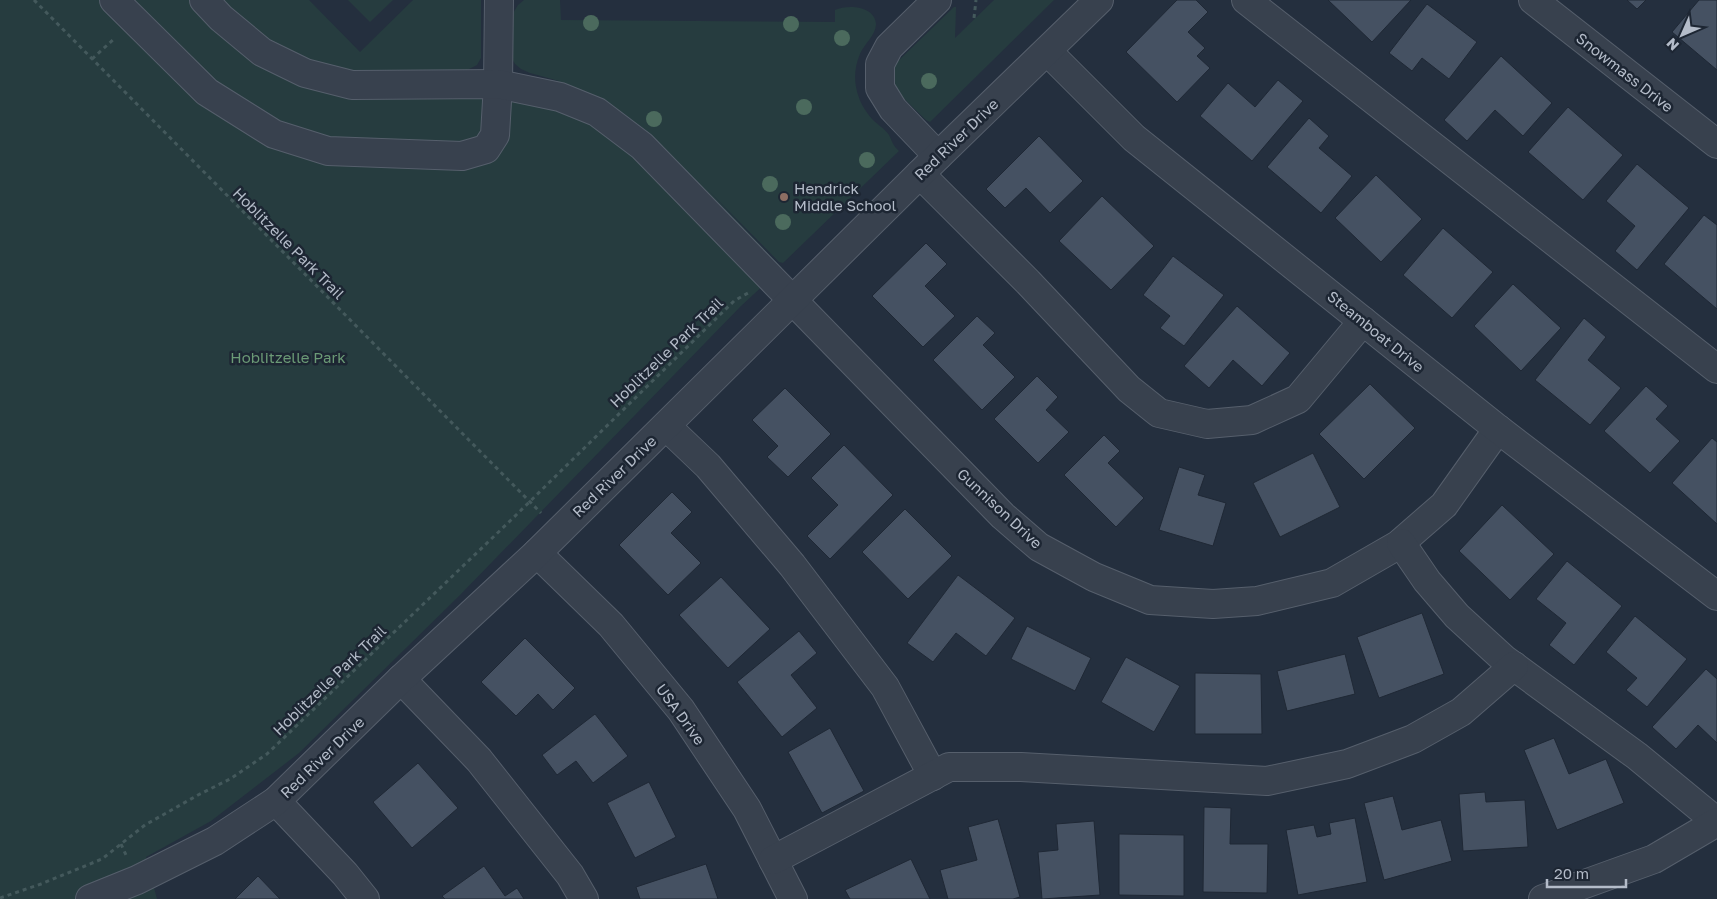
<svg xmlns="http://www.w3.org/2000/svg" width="1717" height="899" viewBox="0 0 1717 899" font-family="'Golos Text',sans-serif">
  <rect width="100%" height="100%" fill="#242f3e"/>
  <g fill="#263c3f">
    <path d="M 0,0 L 309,0 L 360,52 L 413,0 L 481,0 L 481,58 L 477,65 L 467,70 L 354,74 L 559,81 L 530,73 L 521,69 L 515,64 L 511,57 L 512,15 L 518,5 L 524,0 L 560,0 L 561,20 L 835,22 L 835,10 C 848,4 875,6 876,24 C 876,35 864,44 860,54 C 850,77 856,101 872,119 C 877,124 885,129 889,135 C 892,141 893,146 899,151 L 783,263 L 779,262 L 707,189 L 782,268 L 741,306 L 460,595 L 299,753 L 211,821 L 146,857 L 157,899 L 0,899 Z"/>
    <path d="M 348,0 L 393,0 L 370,22 Z"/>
    <path d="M 994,0 L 1054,0 L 930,122 L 926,120 L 896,91 C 892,82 892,71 896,63 L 954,7 L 956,7 L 956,9 L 955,38 Z"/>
  </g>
  <g fill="#455162" stroke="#1f2835">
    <path d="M 1177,0 L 1196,0 L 1208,12 L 1188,32 L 1205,48 L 1197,56 L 1210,68 L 1177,102 L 1126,52 Z"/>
    <path d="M 1328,0 L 1411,0 L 1372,42 Z"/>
    <path d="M 1627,0 L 1646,0 L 1637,9 Z"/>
    <path d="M 1699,0 L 1717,0 L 1717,70 L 1672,32 Z"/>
    <path d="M 1427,4 L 1477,42 L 1449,79 L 1422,58 L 1412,71 L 1389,53 Z"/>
    <path d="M 1501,56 L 1552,103 L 1523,136 L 1495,110 L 1467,141 L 1444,120 Z"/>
    <path d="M 1278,80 L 1303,101 L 1252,161 L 1200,116 L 1228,83 L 1255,107 Z"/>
    <path d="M 1568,107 L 1623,155 L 1583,200 L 1528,152 Z"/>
    <path d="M 1309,118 L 1329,136 L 1319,148 L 1352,176 L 1321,213 L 1267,167 Z"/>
    <path d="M 1039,136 L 1083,181 L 1050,213 L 1026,188 L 1005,208 L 986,189 Z"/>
    <path d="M 1637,164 L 1689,208 L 1637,270 L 1615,251 L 1635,226 L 1606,201 Z"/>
    <path d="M 1376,175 L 1422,219 L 1381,262 L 1335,218 Z"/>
    <path d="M 1102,196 L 1154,246 L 1111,290 L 1059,241 Z"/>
    <path d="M 1704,215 L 1717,225 L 1717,309 L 1664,264 Z"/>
    <path d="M 1443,228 L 1493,272 L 1452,318 L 1403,275 Z"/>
    <path d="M 926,243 L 947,264 L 925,286 L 955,316 L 923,347 L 872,296 Z"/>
    <path d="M 1173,256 L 1224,295 L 1184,346 L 1160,328 L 1170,316 L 1143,295 Z"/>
    <path d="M 1513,284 L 1561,328 L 1521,371 L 1474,326 Z"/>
    <path d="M 1237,306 L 1290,353 L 1262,386 L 1233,360 L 1209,388 L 1184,366 Z"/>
    <path d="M 977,316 L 995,333 L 983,345 L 1015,377 L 982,410 L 933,360 Z"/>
    <path d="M 1584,318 L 1606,337 L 1588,360 L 1621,388 L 1590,425 L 1535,380 Z"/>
    <path d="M 1037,376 L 1058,397 L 1046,410 L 1069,432 L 1038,463 L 994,419 Z"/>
    <path d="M 1370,384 L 1415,428 L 1364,479 L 1319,434 Z"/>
    <path d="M 1646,386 L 1668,406 L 1656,419 L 1680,441 L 1650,473 L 1604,431 Z"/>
    <path d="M 785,388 L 831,434 L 788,477 L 767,457 L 778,446 L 752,420 Z"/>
    <path d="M 1104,435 L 1120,451 L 1108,463 L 1144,498 L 1116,527 L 1064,475 Z"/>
    <path d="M 1712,438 L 1717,442 L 1717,524 L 1672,483 Z"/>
    <path d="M 844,445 L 893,495 L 830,559 L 807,536 L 838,505 L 811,478 Z"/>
    <path d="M 1313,453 L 1340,507 L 1280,537 L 1253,483 Z"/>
    <path d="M 1179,467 L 1205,475 L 1198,495 L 1226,503 L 1213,546 L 1159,530 Z"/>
    <path d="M 672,492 L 692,512 L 671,533 L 701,563 L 668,595 L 619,545 Z"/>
    <path d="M 1502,505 L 1554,554 L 1510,600 L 1459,551 Z"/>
    <path d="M 905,509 L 952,556 L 908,599 L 862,552 Z"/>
    <path d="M 1567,561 L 1622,606 L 1574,665 L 1549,645 L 1566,623 L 1536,599 Z"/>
    <path d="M 958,575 L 1015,618 L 986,656 L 956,633 L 933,662 L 907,643 Z"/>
    <path d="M 721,577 L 770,629 L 728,668 L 679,615 Z"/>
    <path d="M 1422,613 L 1444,674 L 1379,698 L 1357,637 Z"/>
    <path d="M 1635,616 L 1687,659 L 1647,707 L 1626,690 L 1637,678 L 1606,652 Z"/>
    <path d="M 1027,626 L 1091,658 L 1075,691 L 1011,659 Z"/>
    <path d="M 799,631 L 817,653 L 791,675 L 817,708 L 782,737 L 737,682 Z"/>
    <path d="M 525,638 L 575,688 L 553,710 L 538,694 L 516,716 L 481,682 Z"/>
    <path d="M 1345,654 L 1355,694 L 1287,711 L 1277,671 Z"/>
    <path d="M 1126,657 L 1180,686 L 1154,732 L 1101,702 Z"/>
    <path d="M 1706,669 L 1717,679 L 1717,743 L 1698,725 L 1676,749 L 1652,727 Z"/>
    <path d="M 1195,673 L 1261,674 L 1262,734 L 1195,734 Z"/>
    <path d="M 595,714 L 628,756 L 593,783 L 576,761 L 557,775 L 542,755 Z"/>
    <path d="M 830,728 L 864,791 L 822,813 L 788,752 Z"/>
    <path d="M 1554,738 L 1569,774 L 1606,759 L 1624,803 L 1557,830 L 1524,750 Z"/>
    <path d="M 418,763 L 458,808 L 412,848 L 373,802 Z"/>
    <path d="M 649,782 L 676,837 L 635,858 L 607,803 Z"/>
    <path d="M 1485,792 L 1486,802 L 1525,800 L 1528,847 L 1463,851 L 1459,794 Z"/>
    <path d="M 1393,796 L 1402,830 L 1441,820 L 1452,861 L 1384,880 L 1364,803 Z"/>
    <path d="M 1204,807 L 1231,808 L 1230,844 L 1268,844 L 1267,893 L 1203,892 Z"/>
    <path d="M 1355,818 L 1367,882 L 1298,895 L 1286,830 L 1314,825 L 1317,837 L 1331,834 L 1329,823 Z"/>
    <path d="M 998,819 L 1020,897 L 1013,899 L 948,899 L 940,870 L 977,860 L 968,827 Z"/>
    <path d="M 1094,821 L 1100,895 L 1042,899 L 1038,852 L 1058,850 L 1056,824 Z"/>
    <path d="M 1119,834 L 1184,835 L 1184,896 L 1119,895 Z"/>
    <path d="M 911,859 L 930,899 L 850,899 L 845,890 Z"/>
    <path d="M 706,864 L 718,899 L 640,899 L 636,887 Z"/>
    <path d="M 484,866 L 505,896 L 517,888 L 524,899 L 445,899 L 442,896 Z"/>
    <path d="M 258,876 L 280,899 L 235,899 Z"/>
  </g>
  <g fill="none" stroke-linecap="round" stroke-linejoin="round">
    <defs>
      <g id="minor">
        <path d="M 114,0 L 207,92 L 274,134 L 328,151 L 462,156 L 486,149 L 495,135 L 498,84 L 499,0"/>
        <path d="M 204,0 L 221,18 L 262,52 L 305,73 L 352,85 L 498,84 L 560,97 L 597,112 L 642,146 L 1003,516 L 1039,547 L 1094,577 L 1150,600 L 1213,604 L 1257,601 L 1332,583 L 1398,545 L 1444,505 L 1498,429"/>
        <path d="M 937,0 L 889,47 L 880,64 L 880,88 L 893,109 L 938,156"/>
        <path d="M 1246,0 L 1717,369"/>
        <path d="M 1533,0 L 1717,144"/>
        <path d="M 1047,51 L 1134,138 L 1498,429 L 1717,596"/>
        <path d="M 920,174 L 1028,282 L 1129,389 L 1159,413 L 1207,424 L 1252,420 L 1298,399 L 1363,321"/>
        <path d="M 666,426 L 708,466 L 792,565 L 885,687 L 933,776"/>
        <path d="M 1401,543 L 1427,581 L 1457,616 L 1504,659 L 1637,756 L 1717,822"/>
        <path d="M 537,553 L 611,625 L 681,710 L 747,809 L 793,899"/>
        <path d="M 401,679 L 479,760 L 570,875 L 584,899"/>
        <path d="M 276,801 L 345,874 L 365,899"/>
        <path d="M 773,860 L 949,767 L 1021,767 L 1267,781 L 1347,764 L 1413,739 L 1461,712 L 1514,666"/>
        <path d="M 90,899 L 137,880 L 215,841 L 276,801 L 401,679 L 537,553 L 938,156 L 1099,0"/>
        <path d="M 1543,899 L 1654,859 L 1717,822"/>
      </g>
    </defs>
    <use href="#minor" stroke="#565f6c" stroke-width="30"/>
    <g stroke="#44595c" stroke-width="3" stroke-dasharray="4 4" stroke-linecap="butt">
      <path d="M 34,0 L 541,513"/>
      <path d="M 974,18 L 976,0"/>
      <path d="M 92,59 L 115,38"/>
      <path d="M 121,844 L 126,855"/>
      <path d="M 0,898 L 41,884 L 102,859 L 145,825 L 198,795 L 230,779 L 267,754 L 511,520 L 734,301 L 748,293"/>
    </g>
    <use href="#minor" stroke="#38414e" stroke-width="28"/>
  </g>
  <g fill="#4b6a5d">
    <circle cx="591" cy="23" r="8"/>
    <circle cx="791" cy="24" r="8"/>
    <circle cx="842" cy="38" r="8"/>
    <circle cx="929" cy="81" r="8"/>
    <circle cx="804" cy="107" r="8"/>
    <circle cx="654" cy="119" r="8"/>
    <circle cx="867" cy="160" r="8"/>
    <circle cx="770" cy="184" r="8"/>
    <circle cx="783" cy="222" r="8"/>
  </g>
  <circle fill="#8d6e63" stroke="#1d2633" stroke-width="2" cx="784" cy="197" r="5"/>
  <g text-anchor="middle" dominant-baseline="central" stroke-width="5" stroke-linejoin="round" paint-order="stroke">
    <g font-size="15" fill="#b4bcc9" stroke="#1d2633">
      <text transform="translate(1625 72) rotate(38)">Snowmass Drive</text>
      <text transform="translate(956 139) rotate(-44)">Red River Drive</text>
      <text transform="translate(289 243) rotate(45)">Hoblitzelle Park Trail</text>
      <text transform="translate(1376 331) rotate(39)">Steamboat Drive</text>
      <text transform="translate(666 352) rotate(-44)">Hoblitzelle Park Trail</text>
      <text transform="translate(614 476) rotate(-44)">Red River Drive</text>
      <text transform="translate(1000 508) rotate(43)">Gunnison Drive</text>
      <text transform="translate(329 680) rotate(-44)">Hoblitzelle Park Trail</text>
      <text transform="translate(681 714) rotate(54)">USA Drive</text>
      <text transform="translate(322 757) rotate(-44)">Red River Drive</text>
    </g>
    <g font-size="15" fill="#b4bcc9" stroke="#1d2633" text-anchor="start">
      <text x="794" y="188">Hendrick<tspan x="794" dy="17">Middle School</tspan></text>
    </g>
    <g font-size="15" fill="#6b9a76" stroke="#1d2633">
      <text x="288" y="357">Hoblitzelle Park</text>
    </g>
  </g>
  <g transform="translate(1682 35) rotate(225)" stroke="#1d2633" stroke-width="4" paint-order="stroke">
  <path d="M0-4L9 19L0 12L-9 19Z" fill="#b4bcc9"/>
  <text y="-8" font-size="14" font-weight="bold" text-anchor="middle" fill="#b4bcc9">N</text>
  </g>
  <path d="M1547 879v8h79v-8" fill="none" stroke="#b4bcc9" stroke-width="2.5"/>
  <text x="1554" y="879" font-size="15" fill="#b4bcc9" stroke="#1d2633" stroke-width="4" paint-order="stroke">20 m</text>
</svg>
